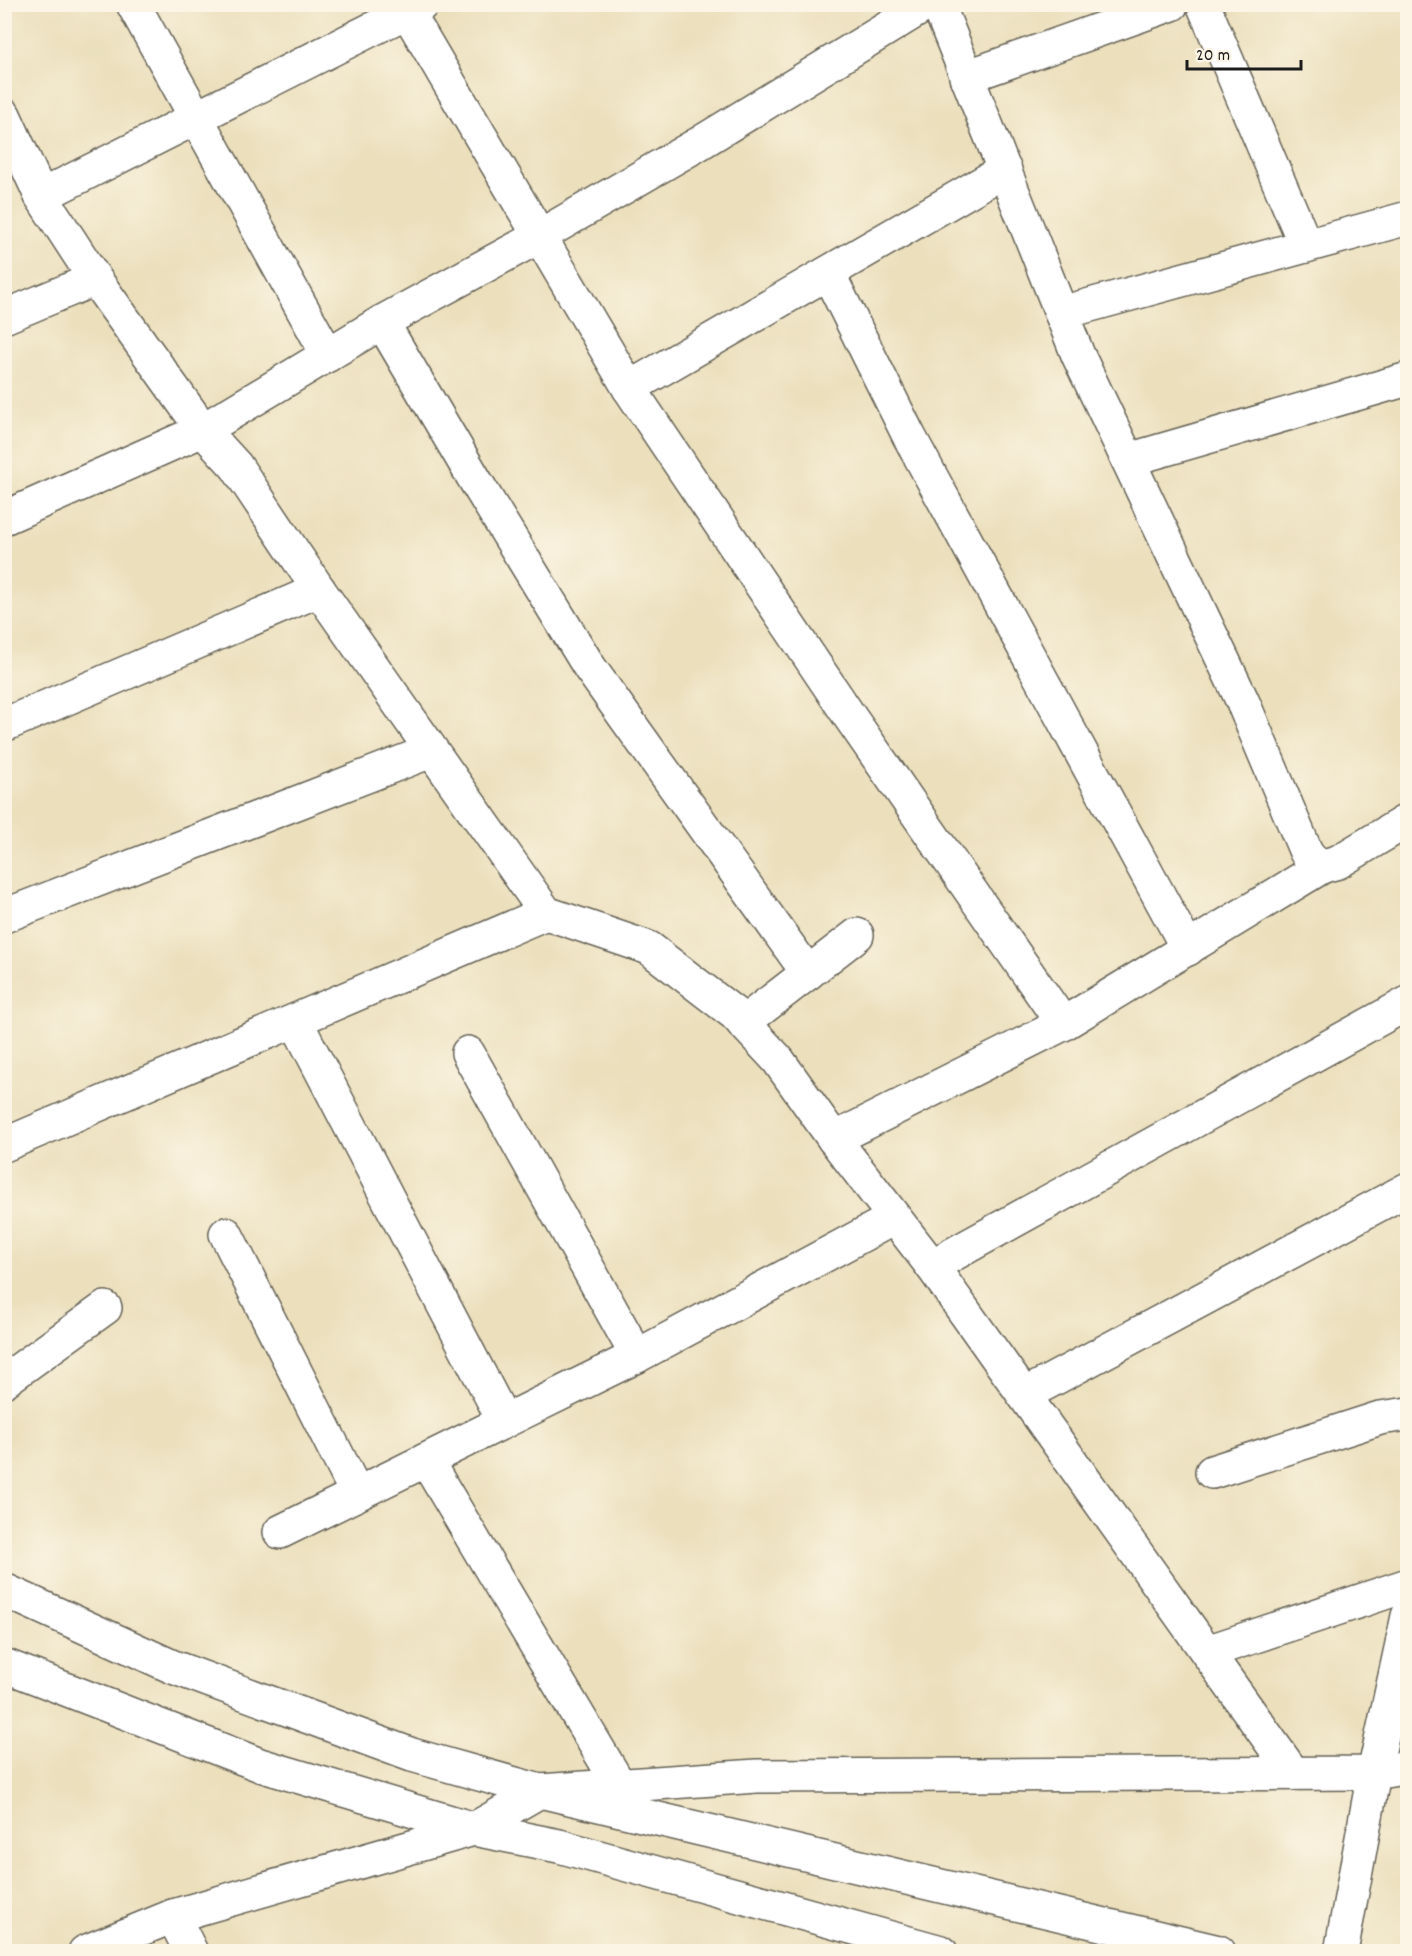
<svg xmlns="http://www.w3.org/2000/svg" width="1412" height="1956" viewBox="0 0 1412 1956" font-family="Dekko,sans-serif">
  <rect width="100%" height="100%" fill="#fcf5e5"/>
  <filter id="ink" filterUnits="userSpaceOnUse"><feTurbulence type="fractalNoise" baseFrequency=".0167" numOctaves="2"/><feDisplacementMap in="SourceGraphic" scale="12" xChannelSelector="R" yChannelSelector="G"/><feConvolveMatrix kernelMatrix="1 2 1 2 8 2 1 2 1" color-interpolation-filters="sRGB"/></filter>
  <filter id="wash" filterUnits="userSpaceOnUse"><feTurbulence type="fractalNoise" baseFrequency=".008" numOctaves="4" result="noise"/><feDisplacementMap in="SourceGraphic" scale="24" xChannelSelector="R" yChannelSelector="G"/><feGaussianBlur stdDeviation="1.35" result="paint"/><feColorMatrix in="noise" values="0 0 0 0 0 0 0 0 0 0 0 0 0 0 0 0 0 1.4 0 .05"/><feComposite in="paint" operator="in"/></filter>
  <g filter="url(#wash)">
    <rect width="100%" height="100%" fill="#ebdfbc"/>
  </g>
  <g filter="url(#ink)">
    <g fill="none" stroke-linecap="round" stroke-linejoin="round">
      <defs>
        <g id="street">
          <path d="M 133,4 L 328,355"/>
          <path d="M 938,4 L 1078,355 L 1242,700 L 1306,852 L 1313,861 L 1323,866 L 1338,862 L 1408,820"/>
          <path d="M 1203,4 L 1306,246"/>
          <path d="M 408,13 L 629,388 L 850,717 L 1063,1024 L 834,1139"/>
          <path d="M 966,77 L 1172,4"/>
          <path d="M 4,115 L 41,196 L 95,279 L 203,430 L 236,466 L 319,590 L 546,913 L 649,948 L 735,1014 L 778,1060 L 834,1139 L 932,1266 L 1293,1773"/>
          <path d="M 41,196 L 422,4"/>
          <path d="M 828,273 L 909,436 L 1188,949"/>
          <path d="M 1061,313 L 1408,218"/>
          <path d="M 4,317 L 95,279"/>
          <path d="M 382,322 L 475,480 L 590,668 L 808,973"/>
          <path d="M 629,388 L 1005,170"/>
          <path d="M 1128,460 L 1408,379"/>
          <path d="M 4,518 L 203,430 L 382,322 L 538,237 L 700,143 L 927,4"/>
          <path d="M 4,725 L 319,590"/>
          <path d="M 4,916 L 431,751"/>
          <path d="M 296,1022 L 504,1421"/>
          <path d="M 743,1023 L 857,935"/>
          <path d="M 1063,1024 L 1323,866"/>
          <path d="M 468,1053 L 637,1356"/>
          <path d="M 4,1145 L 546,913"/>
          <path d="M 226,1234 L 357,1494"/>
          <path d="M 932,1266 L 1408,1003"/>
          <path d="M 4,1381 L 105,1308"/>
          <path d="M 1024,1395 L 1408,1189"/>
          <path d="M 426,1460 L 620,1786"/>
          <path d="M 1212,1472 L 1380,1418 L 1408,1414"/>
          <path d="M 280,1532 L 637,1356 L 894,1218"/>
          <path d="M 1207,1652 L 1408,1585"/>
          <path d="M 4,1665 L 260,1765 L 474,1829 L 559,1846 L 941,1952"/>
          <path d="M 173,1916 L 191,1952"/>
          <path d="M 85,1952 L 173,1916 L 474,1829"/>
        </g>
        <g id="secondary">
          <path d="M 4,1590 L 173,1667 L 412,1755 L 540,1791 L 1219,1952"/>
          <path d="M 474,1829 L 540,1791 L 757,1776 L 1374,1773 L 1408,1767"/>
          <path d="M 1341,1952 L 1374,1773 L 1408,1616"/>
        </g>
      </defs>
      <use href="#street" stroke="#646054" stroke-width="36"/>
      <use href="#secondary" stroke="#646054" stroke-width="36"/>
      <use href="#street" stroke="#fff" stroke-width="33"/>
      <use href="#secondary" stroke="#fff" stroke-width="33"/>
    </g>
  </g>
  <rect width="1412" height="1956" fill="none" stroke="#fcf5e5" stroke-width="24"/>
  <path d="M1187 60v9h114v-9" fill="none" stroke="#1c1c1c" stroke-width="3"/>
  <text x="1196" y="60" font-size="18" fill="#1c1c1c" stroke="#fcf5e5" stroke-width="4.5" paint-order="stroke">20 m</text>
</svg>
